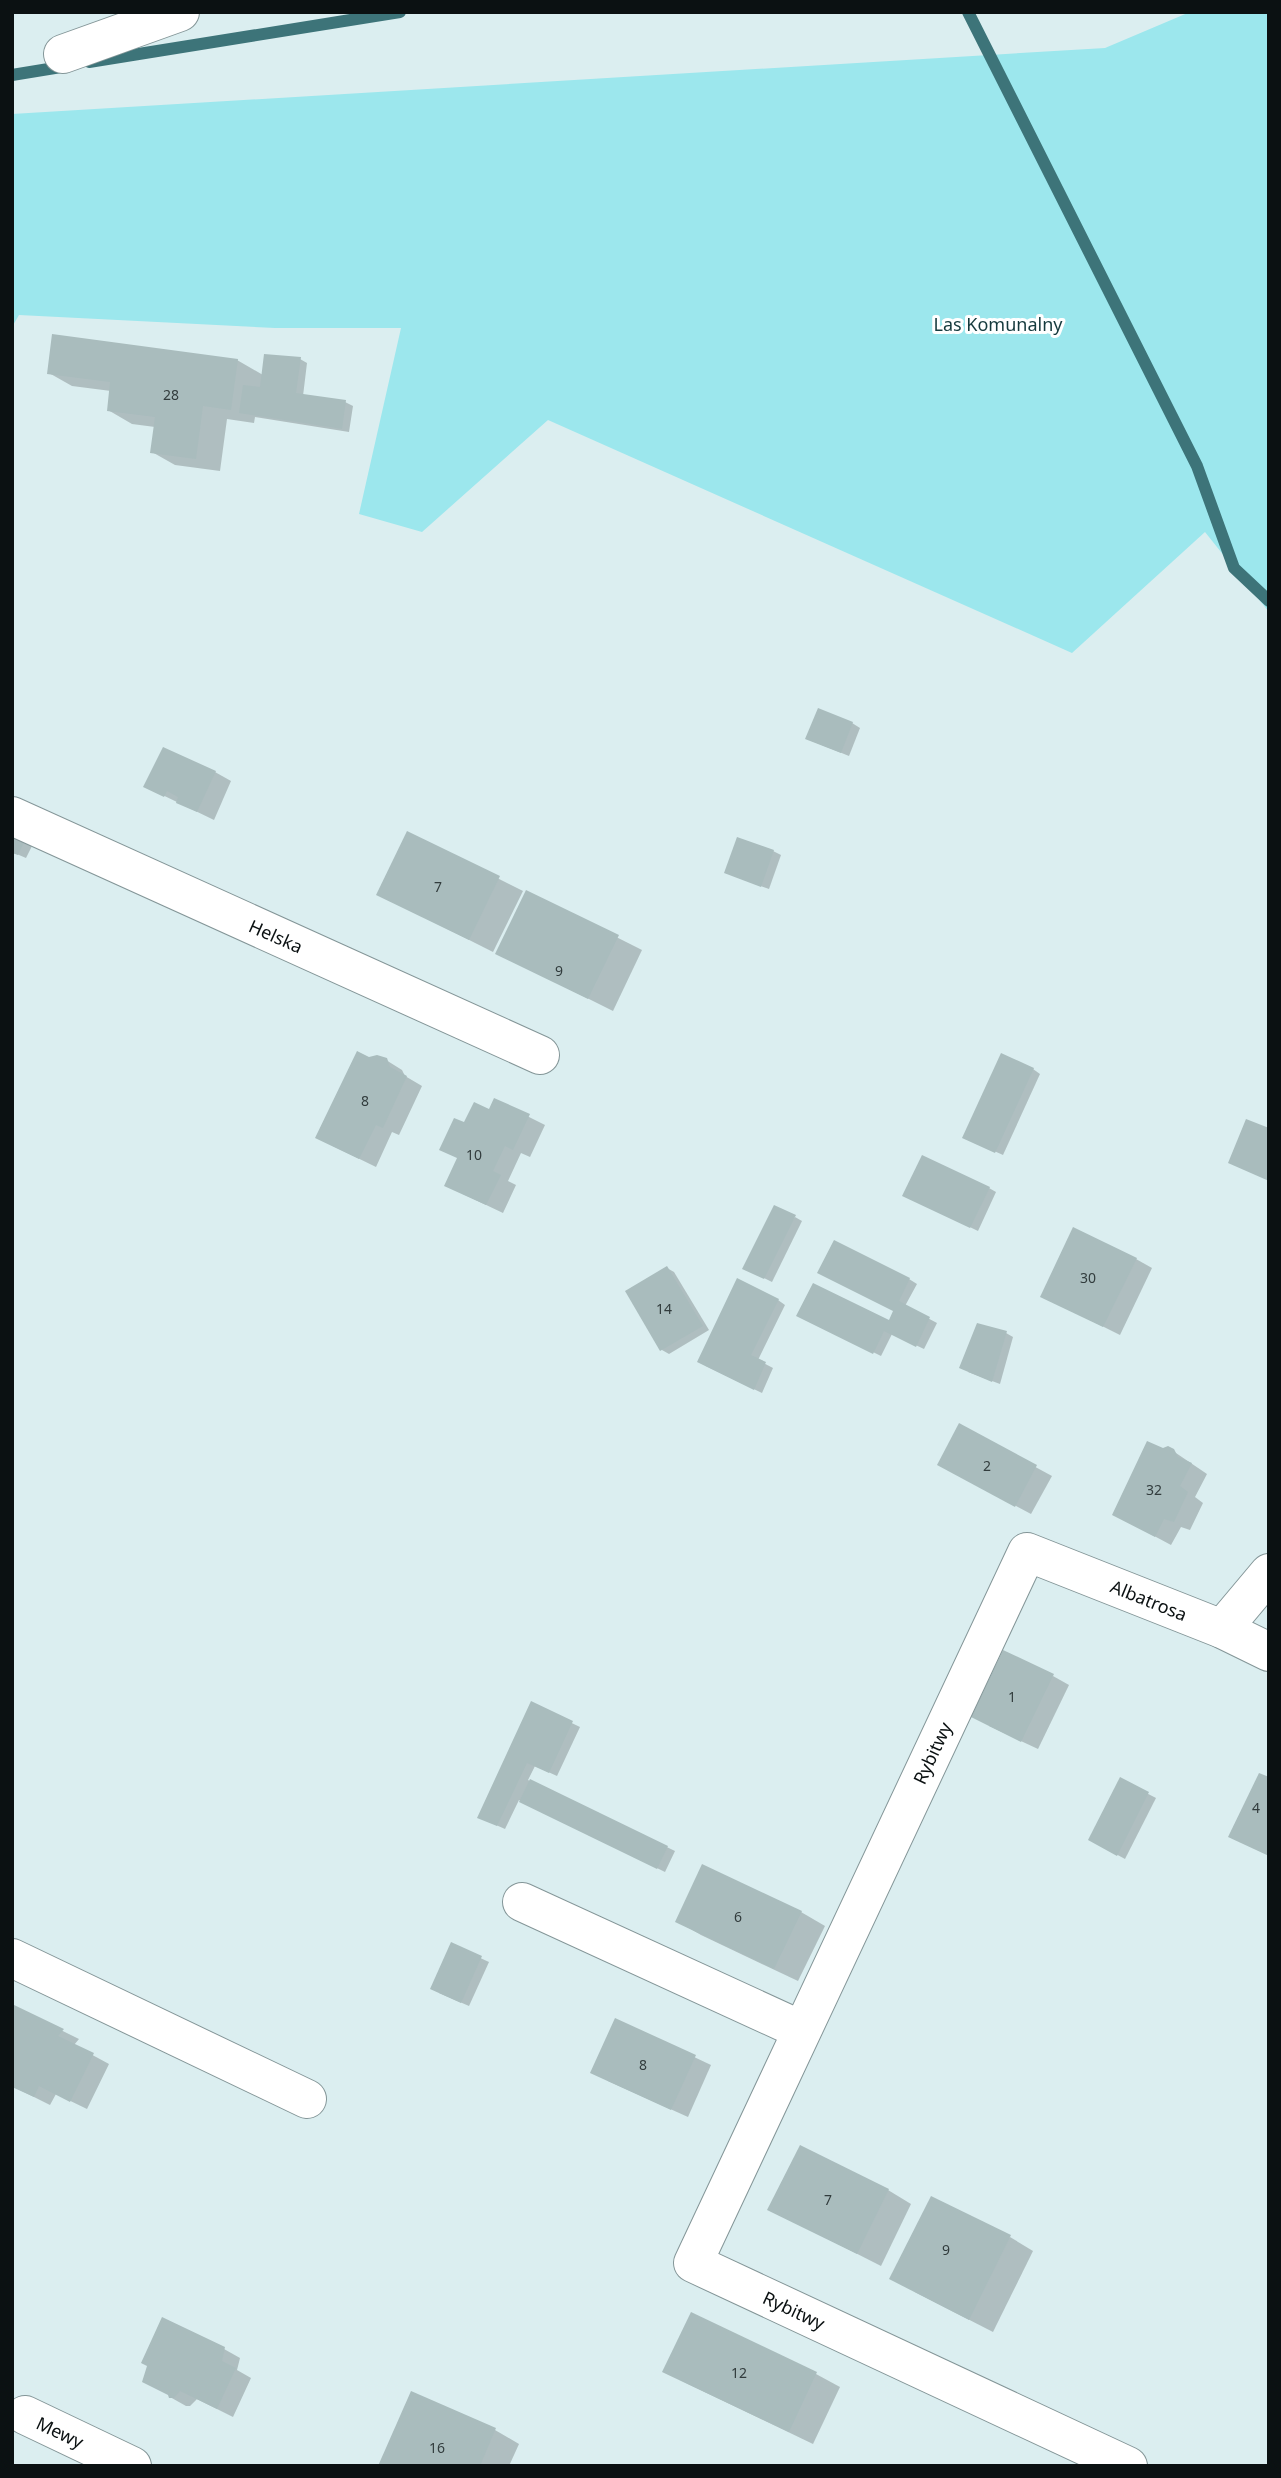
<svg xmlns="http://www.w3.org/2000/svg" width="1281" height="2478" viewBox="0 0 1281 2478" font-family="'Noto Sans',sans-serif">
  <rect width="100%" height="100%" fill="#dbeef0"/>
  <path fill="#9ce7ed" d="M 1190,12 L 1269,12 L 1269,612 L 1205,532 L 1072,653 L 548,420 L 422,532 L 359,514 L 401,328 L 275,328 L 19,315 L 12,327 L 12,114 L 1105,48 Z"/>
  <g fill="#0003">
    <path d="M 300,359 L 307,363 L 303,396 L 345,402 L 353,406 L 349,432 L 255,417 L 254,423 L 227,419 L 220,471 L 175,465 L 152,452 L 155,427 L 132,424 L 108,410 L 111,391 L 72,386 L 49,373 L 237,360 L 263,375 Z"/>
    <path d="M 852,723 L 860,728 L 849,756 L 807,739 Z"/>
    <path d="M 215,772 L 231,781 L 214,820 L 146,787 Z"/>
    <path d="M 12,824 L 37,836 L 26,858 L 12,852 Z"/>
    <path d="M 408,833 L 523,891 L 493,952 L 378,894 Z"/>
    <path d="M 773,851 L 781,855 L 769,889 L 726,873 Z"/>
    <path d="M 527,892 L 642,950 L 613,1011 L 497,953 Z"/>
    <path d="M 369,1059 L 386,1060 L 402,1070 L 405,1076 L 422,1086 L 399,1135 L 392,1132 L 376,1167 L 333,1146 Z"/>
    <path d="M 1033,1069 L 1040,1074 L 1003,1155 L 972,1141 Z"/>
    <path d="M 495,1100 L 545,1125 L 530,1157 L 521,1153 L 508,1181 L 516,1185 L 503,1213 L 463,1194 L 459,1159 L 464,1125 L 490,1111 Z"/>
    <path d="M 989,1188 L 996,1192 L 978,1231 L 912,1199 Z"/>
    <path d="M 795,1217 L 802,1221 L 772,1282 L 752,1272 Z"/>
    <path d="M 1136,1259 L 1152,1268 L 1120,1335 L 1042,1296 Z"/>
    <path d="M 667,1268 L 674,1272 L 709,1330 L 669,1354 L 662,1350 Z"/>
    <path d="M 819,1272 L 909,1279 L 917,1284 L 905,1306 L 937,1323 L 924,1349 L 892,1334 L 881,1356 L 806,1319 L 890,1323 L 895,1311 Z"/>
    <path d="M 778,1300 L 785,1305 L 758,1360 L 773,1368 L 762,1393 L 706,1366 Z"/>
    <path d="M 1006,1333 L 1013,1337 L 1000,1384 L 968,1372 Z"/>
    <path d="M 960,1426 L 1052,1476 L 1031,1514 L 955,1473 Z"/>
    <path d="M 1163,1450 L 1173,1451 L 1207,1474 L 1195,1497 L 1203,1503 L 1190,1530 L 1181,1527 L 1171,1545 L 1130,1523 Z"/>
    <path d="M 1053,1676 L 1069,1685 L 1038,1749 L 989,1726 Z"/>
    <path d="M 532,1704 L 580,1727 L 557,1776 L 535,1766 L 528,1780 L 675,1851 L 665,1872 L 519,1800 L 505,1829 L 487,1821 Z"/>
    <path d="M 1121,1780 L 1156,1798 L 1125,1859 L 1090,1840 Z"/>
    <path d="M 801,1912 L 825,1926 L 798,1981 L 701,1935 L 677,1921 Z"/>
    <path d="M 452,1945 L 489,1962 L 469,2006 L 439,1993 Z"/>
    <path d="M 12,2006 L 79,2039 L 74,2045 L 109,2064 L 87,2109 L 56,2094 L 50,2105 L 12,2086 Z"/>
    <path d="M 616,2020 L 711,2065 L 688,2117 L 608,2081 Z"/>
    <path d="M 888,2190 L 911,2204 L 881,2266 L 769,2209 Z"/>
    <path d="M 1010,2237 L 1033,2251 L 993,2332 L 915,2292 Z"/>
    <path d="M 692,2314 L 816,2374 L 840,2387 L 813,2444 L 688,2384 L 664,2371 Z"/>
    <path d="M 224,2349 L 240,2358 L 237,2370 L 251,2378 L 233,2417 L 197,2399 L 190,2406 L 186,2406 L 170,2397 Z"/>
    <path d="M 412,2393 L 495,2430 L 519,2444 L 509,2466 L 380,2466 Z"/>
  </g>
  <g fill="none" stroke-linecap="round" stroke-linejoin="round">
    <g stroke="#3d7479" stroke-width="12">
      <path d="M 968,12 L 1197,466 L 1234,568 L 1269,601"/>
      <path d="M 89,62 L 400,12"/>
      <path d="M 12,75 L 67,66"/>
    </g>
  </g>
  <g fill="#a9bcbd">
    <path d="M 52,334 L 238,359 L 231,410 L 203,406 L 196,459 L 150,453 L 155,417 L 107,411 L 110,382 L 47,374 Z"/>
    <path d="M 264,354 L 301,357 L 296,393 L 346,400 L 342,429 L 239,413 L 243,385 L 260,387 Z"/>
    <path d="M 818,708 L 853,722 L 841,753 L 805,739 Z"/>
    <path d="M 163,747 L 216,771 L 197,812 L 176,803 L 178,797 L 167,791 L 164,797 L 143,787 Z"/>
    <path d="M 12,822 L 30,830 L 18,855 L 12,853 Z"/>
    <path d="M 407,831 L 500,876 L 469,940 L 376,895 Z"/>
    <path d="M 737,837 L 774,850 L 761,887 L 724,873 Z"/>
    <path d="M 526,890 L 619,935 L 588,999 L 495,954 Z"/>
    <path d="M 357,1051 L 369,1057 L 377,1055 L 387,1058 L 390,1067 L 407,1076 L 383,1128 L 376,1125 L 359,1159 L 315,1138 Z"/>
    <path d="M 1001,1053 L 1034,1068 L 995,1153 L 962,1138 Z"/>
    <path d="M 494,1098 L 530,1114 L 513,1150 L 505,1146 L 493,1171 L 501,1175 L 486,1205 L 444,1186 L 457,1158 L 439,1150 L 454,1118 L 464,1122 L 474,1102 L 489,1109 Z"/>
    <path d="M 1246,1119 L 1269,1128 L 1269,1181 L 1228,1163 Z"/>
    <path d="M 922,1155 L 990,1187 L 970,1228 L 902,1196 Z"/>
    <path d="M 774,1205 L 796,1215 L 764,1279 L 742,1269 Z"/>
    <path d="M 1073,1227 L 1137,1258 L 1103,1327 L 1040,1297 Z"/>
    <path d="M 834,1240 L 910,1278 L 899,1301 L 930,1317 L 916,1347 L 884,1331 L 873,1354 L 796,1316 L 813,1283 L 889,1320 L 893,1311 L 817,1273 Z"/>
    <path d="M 667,1266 L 703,1326 L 660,1351 L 625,1291 Z"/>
    <path d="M 737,1278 L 779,1299 L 751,1355 L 766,1362 L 754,1390 L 697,1362 Z"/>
    <path d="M 977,1323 L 1007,1331 L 992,1382 L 959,1368 Z"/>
    <path d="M 959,1423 L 1037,1465 L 1015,1507 L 937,1465 Z"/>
    <path d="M 1147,1441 L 1163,1448 L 1168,1446 L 1174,1449 L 1178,1457 L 1192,1463 L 1180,1486 L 1188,1492 L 1174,1522 L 1164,1519 L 1155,1537 L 1112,1515 Z"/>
    <path d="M 1003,1650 L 1054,1674 L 1021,1742 L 971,1717 Z"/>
    <path d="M 531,1701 L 573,1721 L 549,1773 L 527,1763 L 497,1826 L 477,1818 Z"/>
    <path d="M 1259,1773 L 1269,1777 L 1269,1856 L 1228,1837 Z"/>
    <path d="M 1120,1777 L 1149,1792 L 1117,1856 L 1088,1840 Z"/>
    <path d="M 530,1779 L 668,1846 L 657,1869 L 519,1802 Z"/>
    <path d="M 702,1864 L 802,1911 L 774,1969 L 675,1922 Z"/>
    <path d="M 451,1942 L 482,1956 L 461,2003 L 430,1989 Z"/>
    <path d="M 12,2004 L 64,2029 L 58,2036 L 94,2053 L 70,2102 L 39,2086 L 34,2097 L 12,2087 Z"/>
    <path d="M 615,2018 L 696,2055 L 671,2110 L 590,2073 Z"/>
    <path d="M 800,2145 L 889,2189 L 857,2254 L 767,2210 Z"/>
    <path d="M 931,2196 L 1011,2235 L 969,2320 L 889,2279 Z"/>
    <path d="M 691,2312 L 817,2372 L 789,2432 L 662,2372 Z"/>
    <path d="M 162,2317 L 225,2347 L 222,2361 L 236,2368 L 217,2409 L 180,2391 L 174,2398 L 169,2398 L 168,2395 L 142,2382 L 147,2366 L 141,2363 Z"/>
    <path d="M 411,2391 L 496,2428 L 480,2466 L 378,2466 Z"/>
  </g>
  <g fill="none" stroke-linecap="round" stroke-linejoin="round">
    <defs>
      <g id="minor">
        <path d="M 63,54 L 180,12"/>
        <path d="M 12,816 L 540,1055"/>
        <path d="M 1222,1629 L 1269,1573"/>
        <path d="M 522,1902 L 801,2030"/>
        <path d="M 12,1958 L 307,2099"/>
        <path d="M 25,2415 L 132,2466"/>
        <path d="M 1128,2466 L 693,2263 L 1027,1552 L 1222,1629 L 1269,1652"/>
      </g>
    </defs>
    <use href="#minor" stroke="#849698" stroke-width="40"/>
    <use href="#minor" stroke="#fff" stroke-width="38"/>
  </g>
  <g text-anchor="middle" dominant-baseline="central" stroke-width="6" stroke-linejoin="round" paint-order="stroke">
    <g font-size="14" fill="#323c3d">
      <text x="171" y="394">28</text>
      <text x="438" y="886">7</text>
      <text x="559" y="970">9</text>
      <text x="365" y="1100">8</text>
      <text x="474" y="1154">10</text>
      <text x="1088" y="1277">30</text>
      <text x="664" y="1308">14</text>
      <text x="987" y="1465">2</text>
      <text x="1154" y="1489">32</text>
      <text x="1012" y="1696">1</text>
      <text x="1256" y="1807">4</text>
      <text x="738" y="1916">6</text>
      <text x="643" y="2064">8</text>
      <text x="828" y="2199">7</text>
      <text x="946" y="2249">9</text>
      <text x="739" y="2372">12</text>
      <text x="437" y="2447">16</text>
    </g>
    <g font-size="18" fill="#153a3d" stroke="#fff">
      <text x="998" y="324">Las Komunalny</text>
    </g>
    <g font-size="18" fill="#0b1112" stroke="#fff">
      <text transform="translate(276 936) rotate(24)">Helska</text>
      <text transform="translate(1149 1600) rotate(22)">Albatrosa</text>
      <text transform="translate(932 1753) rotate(-65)">Rybitwy</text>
      <text transform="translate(794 2310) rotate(25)">Rybitwy</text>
      <text transform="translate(60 2432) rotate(25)">Mewy</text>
    </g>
  </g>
  <rect width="1281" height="2478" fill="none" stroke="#0b1112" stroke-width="28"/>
</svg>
